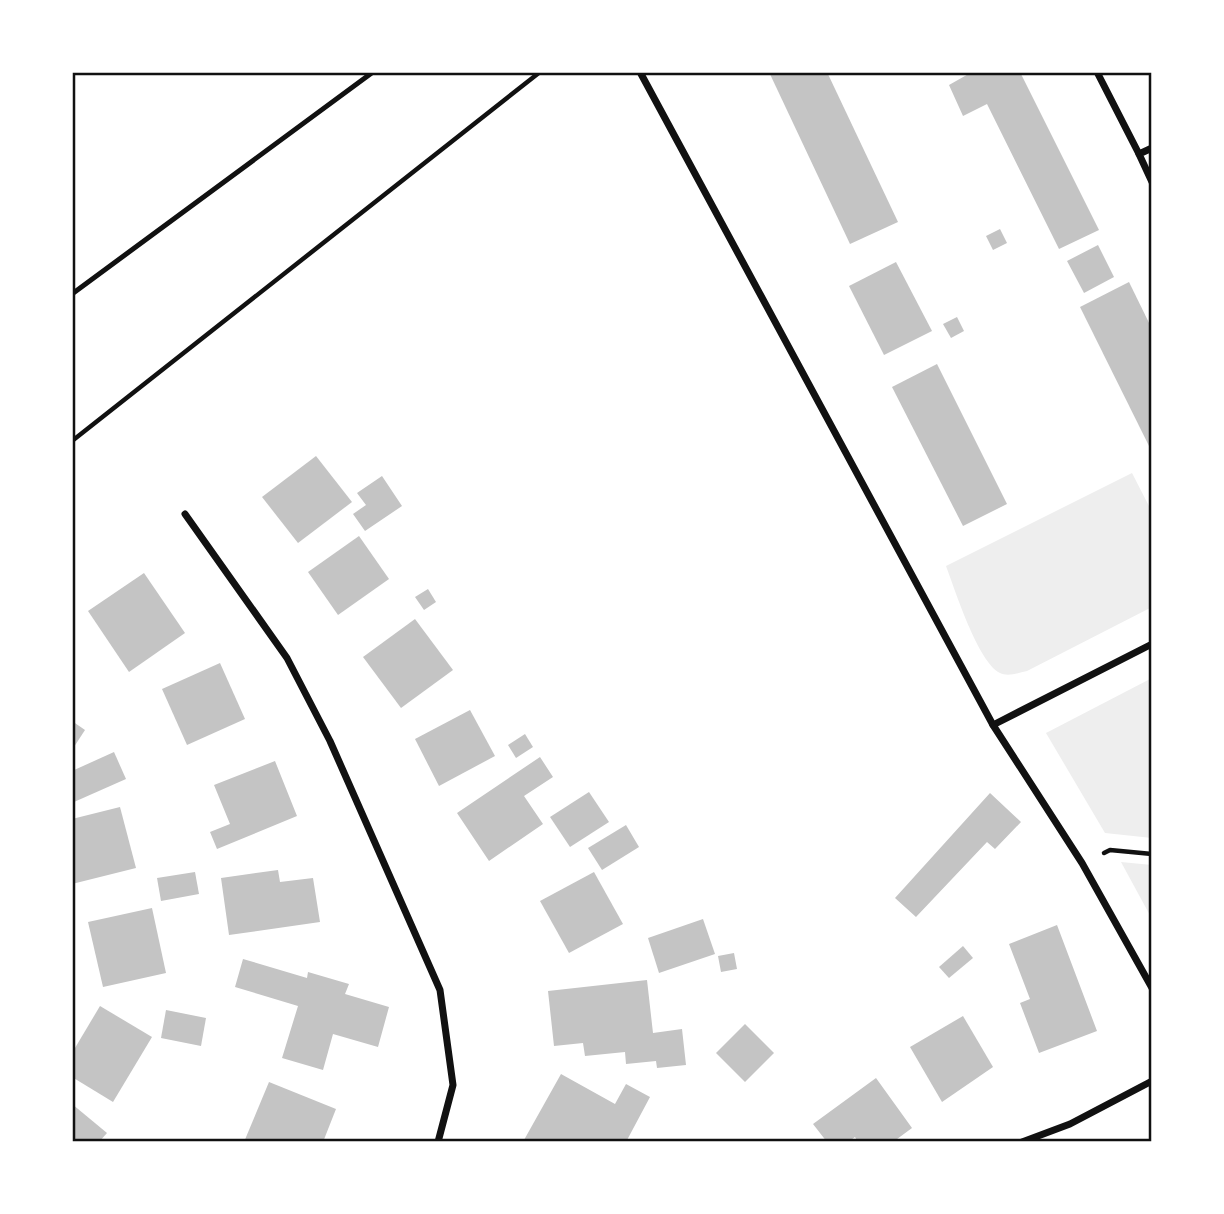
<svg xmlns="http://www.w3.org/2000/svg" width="1224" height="1214" viewBox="0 0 1224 1214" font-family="'PT Sans Narrow',sans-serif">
  <rect width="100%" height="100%" fill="#fff"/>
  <g fill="#eee">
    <path d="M 1132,473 L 1152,512 L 1152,607 L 1027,671 C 1018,673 1008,677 1000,673 C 978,662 955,590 946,566 Z"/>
    <path d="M 1152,678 L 1152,838 L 1105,833 L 1046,733 Z"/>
    <path d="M 1121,862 L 1152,865 L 1152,919 Z"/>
  </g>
  <g fill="#c4c4c4">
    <path d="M 769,72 L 827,72 L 898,222 L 850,244 Z"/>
    <path d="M 972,72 L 1020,72 L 1099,230 L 1059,249 L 987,104 L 963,116 L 949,85 Z"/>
    <path d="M 1000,229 L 1007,243 L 993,250 L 986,236 Z"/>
    <path d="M 1098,245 L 1114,277 L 1084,293 L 1067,261 Z"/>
    <path d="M 896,262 L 932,331 L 884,355 L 849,286 Z"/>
    <path d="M 1129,282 L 1152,329 L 1152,452 L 1080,307 Z"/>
    <path d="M 957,317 L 964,331 L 951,338 L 943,324 Z"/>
    <path d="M 937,364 L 1007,504 L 963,526 L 892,387 Z"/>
    <path d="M 316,456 L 352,502 L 298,543 L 262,497 Z"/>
    <path d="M 382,476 L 402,506 L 365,531 L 353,514 L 366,505 L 357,493 Z"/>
    <path d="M 359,536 L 389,579 L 338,615 L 308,572 Z"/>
    <path d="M 144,573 L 185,633 L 129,672 L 88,611 Z"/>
    <path d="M 428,589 L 436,602 L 424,610 L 415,597 Z"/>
    <path d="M 415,619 L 453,670 L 401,708 L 363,657 Z"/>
    <path d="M 220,663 L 245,719 L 187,745 L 162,689 Z"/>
    <path d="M 470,710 L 495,756 L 439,786 L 415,739 Z"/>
    <path d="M 72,721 L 85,730 L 72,750 Z"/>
    <path d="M 525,734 L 533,747 L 516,758 L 508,745 Z"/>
    <path d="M 114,752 L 126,779 L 74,802 L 72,771 Z"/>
    <path d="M 540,757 L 553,777 L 524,796 L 543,824 L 489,861 L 457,813 Z"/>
    <path d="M 275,761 L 297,816 L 217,849 L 210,832 L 230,824 L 214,785 Z"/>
    <path d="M 589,792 L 609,822 L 570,847 L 550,817 Z"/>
    <path d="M 990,793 L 1021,822 L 995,849 L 987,842 L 916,917 L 895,898 Z"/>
    <path d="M 120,807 L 136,868 L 72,884 L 72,819 Z"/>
    <path d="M 626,825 L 639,847 L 602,870 L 588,848 Z"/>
    <path d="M 278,870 L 280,882 L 313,878 L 320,922 L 229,935 L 221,878 Z"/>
    <path d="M 195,872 L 199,894 L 161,901 L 157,878 Z"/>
    <path d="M 594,872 L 623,924 L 569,953 L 540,901 Z"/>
    <path d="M 152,908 L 166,973 L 103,987 L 88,922 Z"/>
    <path d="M 703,919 L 715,954 L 659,973 L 648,938 Z"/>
    <path d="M 1057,925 L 1097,1031 L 1039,1053 L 1020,1003 L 1030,999 L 1009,944 Z"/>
    <path d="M 963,946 L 973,958 L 949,978 L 939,967 Z"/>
    <path d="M 734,953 L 737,969 L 721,972 L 718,956 Z"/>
    <path d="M 243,959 L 307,978 L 308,972 L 349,984 L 345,994 L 389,1007 L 378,1047 L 333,1034 L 323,1070 L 282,1058 L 298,1006 L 235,987 Z"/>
    <path d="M 647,980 L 653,1033 L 682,1029 L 686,1065 L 657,1068 L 656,1061 L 626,1064 L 625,1052 L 585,1056 L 583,1043 L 554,1046 L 548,991 Z"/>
    <path d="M 100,1006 L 152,1037 L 113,1102 L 72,1077 L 72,1053 Z"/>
    <path d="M 166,1010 L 206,1018 L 201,1046 L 161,1038 Z"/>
    <path d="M 963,1016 L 993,1067 L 942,1102 L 910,1047 Z"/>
    <path d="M 745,1024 L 774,1053 L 745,1082 L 716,1053 Z"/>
    <path d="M 561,1074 L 615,1104 L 626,1084 L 650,1097 L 626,1142 L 524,1140 Z"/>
    <path d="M 876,1078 L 912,1128 L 893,1142 L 858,1142 L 855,1137 L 848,1142 L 827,1142 L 813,1124 Z"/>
    <path d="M 269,1082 L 336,1109 L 323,1142 L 244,1142 Z"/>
    <path d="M 72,1104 L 107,1133 L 99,1142 L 72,1142 Z"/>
  </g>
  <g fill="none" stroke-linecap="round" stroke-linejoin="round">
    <g stroke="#111" stroke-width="4.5">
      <path d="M 72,441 L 540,72"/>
      <path d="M 1104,853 L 1110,850 L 1152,854"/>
    </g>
    <path stroke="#111" stroke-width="5" d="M 72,294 L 373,72"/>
    <g stroke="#111" stroke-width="7">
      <path d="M 640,72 L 993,725 L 1082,863 L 1152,988"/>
      <path d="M 1097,72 L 1139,154"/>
      <path d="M 1152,148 L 1139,154 L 1152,182"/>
      <path d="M 185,514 L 287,658 L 330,741 L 440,990 L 453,1085 L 438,1142"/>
      <path d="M 993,725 L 1152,644"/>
      <path d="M 1022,1142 L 1070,1124 L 1152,1081"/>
    </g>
  </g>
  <rect width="1224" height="1214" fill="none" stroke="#ffffff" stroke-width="147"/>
  <rect x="74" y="74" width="1076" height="1066" fill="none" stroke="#111" stroke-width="2.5"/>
</svg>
